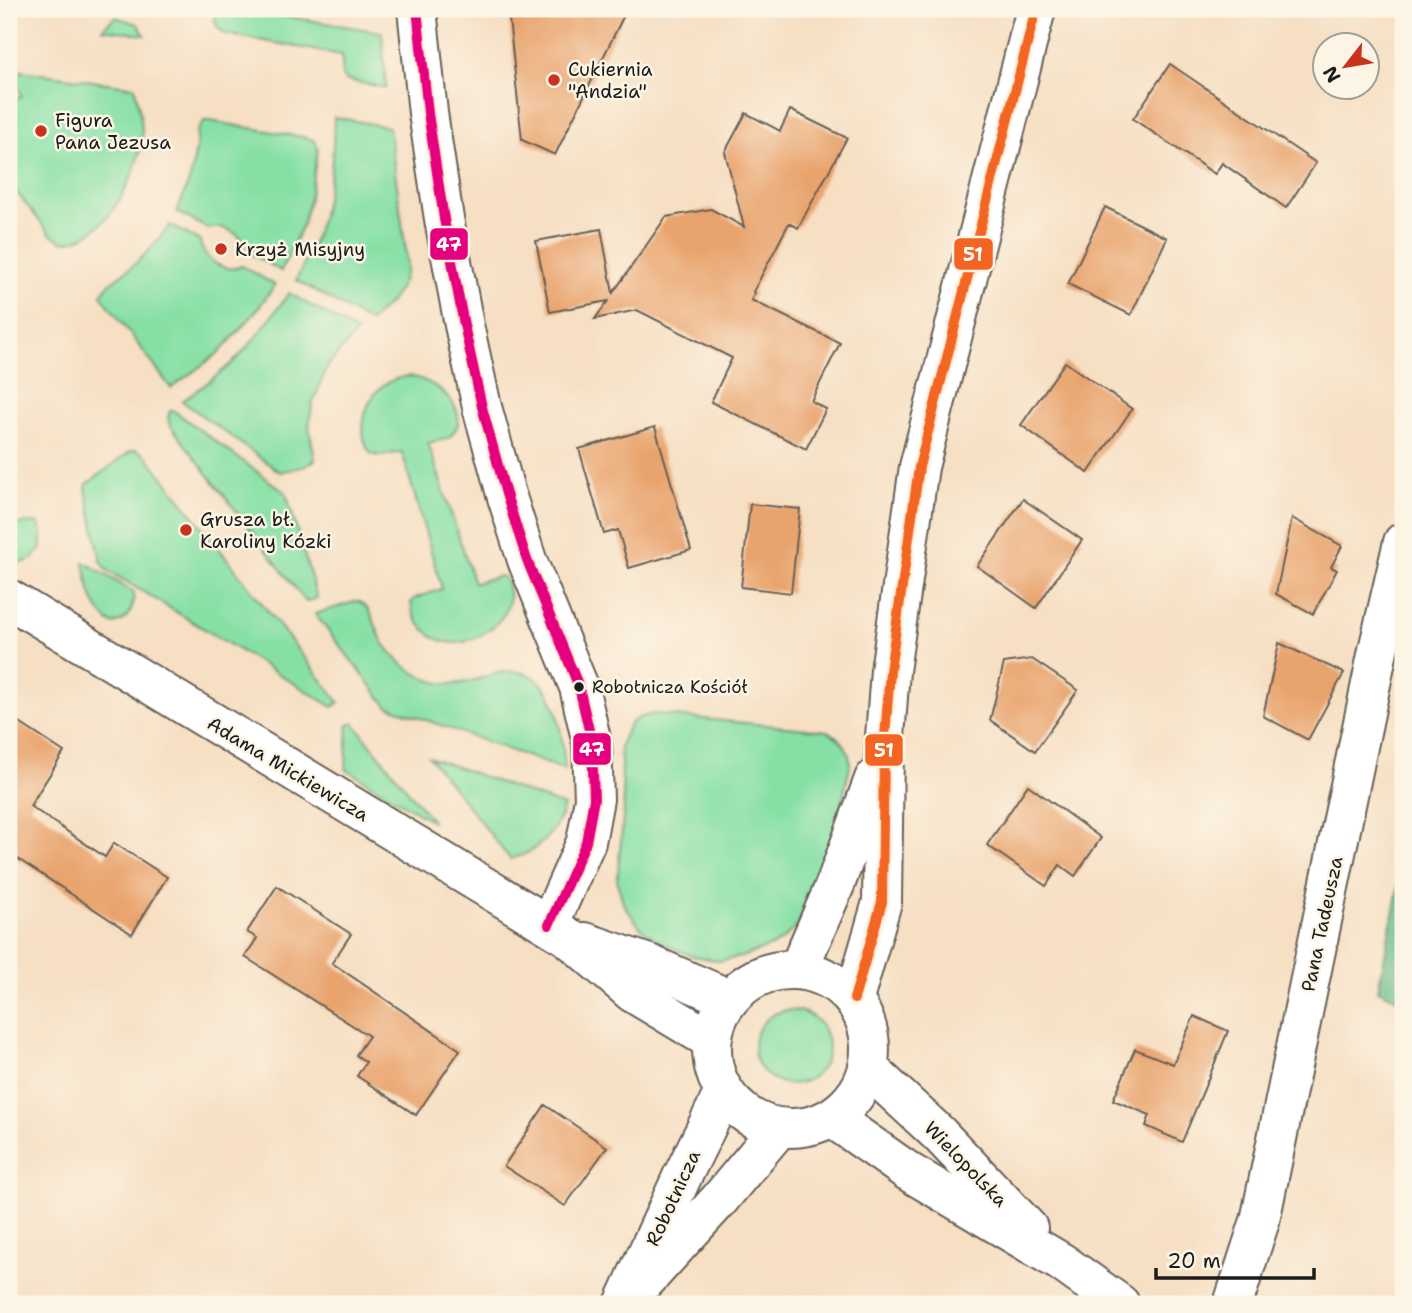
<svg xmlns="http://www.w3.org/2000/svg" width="1412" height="1313" viewBox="0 0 1412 1313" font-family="'Shantell Sans',sans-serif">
  <rect width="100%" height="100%" fill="#fcf5e5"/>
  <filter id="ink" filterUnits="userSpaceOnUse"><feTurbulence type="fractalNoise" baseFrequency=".0143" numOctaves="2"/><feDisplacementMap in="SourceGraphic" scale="14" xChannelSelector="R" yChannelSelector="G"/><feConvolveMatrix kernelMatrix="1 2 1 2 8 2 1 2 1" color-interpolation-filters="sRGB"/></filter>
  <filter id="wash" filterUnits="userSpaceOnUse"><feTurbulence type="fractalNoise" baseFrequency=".00686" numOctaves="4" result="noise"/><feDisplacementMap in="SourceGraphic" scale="28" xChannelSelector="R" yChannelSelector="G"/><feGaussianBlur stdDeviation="1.57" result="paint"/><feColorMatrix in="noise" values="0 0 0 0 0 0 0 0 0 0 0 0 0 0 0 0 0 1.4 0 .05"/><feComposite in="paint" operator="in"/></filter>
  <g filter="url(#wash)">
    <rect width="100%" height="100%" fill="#f6dfc3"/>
    <g fill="#86e0a6" stroke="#517e61" stroke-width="2">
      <path d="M 220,9 L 239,9 L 382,32 L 386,88 L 346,80 L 342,75 L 342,55 L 225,34 C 218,29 213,23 215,14 Z"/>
      <path d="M 115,17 L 138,24 L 145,35 L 102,29 Z"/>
      <path d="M 21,71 L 135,87 C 137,103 143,119 142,136 C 139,174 107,240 63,242 L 50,234 L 9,183 L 9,126 L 14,124 L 12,112 L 16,99 L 22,96 L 16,82 Z"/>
      <path d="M 334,117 L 389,127 L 405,245 L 407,268 L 402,284 L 390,302 L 370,322 L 296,280 C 324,227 334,178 334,117 Z"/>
      <path d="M 204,121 L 210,121 L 308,138 L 315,141 L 318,149 L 309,201 L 302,226 L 281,271 L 250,253 C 244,236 226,223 208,229 L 177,212 L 190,179 L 196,150 L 197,131 Z"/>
      <path d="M 170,225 L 200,241 C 202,259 225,274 242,266 L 275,285 L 253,315 L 220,352 L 171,388 L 101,295 C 107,282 124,274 135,264 C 148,252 159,239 170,225 Z"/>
      <path d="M 289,293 L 357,332 L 328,365 L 312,405 L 309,427 L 315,460 L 306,466 L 280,472 L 182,401 C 203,386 224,372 242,353 C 259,335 274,313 289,293 Z"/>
      <path d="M 409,376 C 429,379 461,399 458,423 C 457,429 453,433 449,438 L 428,443 L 474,583 L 500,576 L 505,578 C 509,587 511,595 508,605 C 503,624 476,642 456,643 C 435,644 412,624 411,602 L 415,598 L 442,589 L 402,452 L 381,456 L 371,454 C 356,434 364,400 384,385 C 392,379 400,377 409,376 Z"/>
      <path d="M 173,410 L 286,493 L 317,598 L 306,602 L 170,425 L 168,418 L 170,411 Z"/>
      <path d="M 136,450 L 145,454 L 339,702 L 333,707 L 107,570 L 101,561 L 86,489 L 87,484 L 131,451 Z"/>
      <path d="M 38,523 C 50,545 34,569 9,561 L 9,528 L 18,524 Z"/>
      <path d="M 84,562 L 134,592 C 134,607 129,623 112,624 C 91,609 89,586 84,562 Z"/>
      <path d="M 357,601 C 373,605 375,631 384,644 C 393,656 403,666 415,673 C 447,692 466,683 497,673 C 506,671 515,671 524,673 C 560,683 562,739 565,770 L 387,706 L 315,614 Z"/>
      <path d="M 654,714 L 827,731 C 842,739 850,748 850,766 L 831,853 L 798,925 L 781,941 L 774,945 L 741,957 L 721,961 L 692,956 L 660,942 L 641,928 L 624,905 L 617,882 L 624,809 L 620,746 L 628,727 L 633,721 L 641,717 Z"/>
      <path d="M 353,722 L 433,822 L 346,769 L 348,725 Z"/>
      <path d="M 429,757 L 564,806 C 557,832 537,853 510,859 Z"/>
      <circle cx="791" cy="1047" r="37"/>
    </g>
    <path fill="#6cbe8b" stroke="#446d54" stroke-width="2" d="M 1403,863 L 1403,1002 L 1378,990 Z"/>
    <g id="blocks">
      <g fill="#e9a46e">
        <path d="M 508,9 L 627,9 L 555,155 L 522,140 Z"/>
        <path d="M 1170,64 L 1316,163 L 1286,208 L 1222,163 L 1215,174 L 1133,119 Z"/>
        <path d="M 790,110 L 847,138 L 798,228 L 789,223 L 753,292 L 755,293 L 751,300 L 840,343 L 811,401 L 826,409 L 806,449 L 711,402 L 732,358 L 637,310 L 595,319 L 608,301 L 550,312 L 536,241 L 601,229 L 613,293 L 666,217 L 711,209 L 744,227 L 725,152 L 746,113 L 780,131 Z"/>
        <path d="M 1105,207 L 1167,238 L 1131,315 L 1068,284 Z"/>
        <path d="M 1065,362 L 1132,409 L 1088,473 L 1021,425 Z"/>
        <path d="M 655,427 L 691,550 L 629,568 L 618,530 L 604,534 L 579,449 Z"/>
        <path d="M 1023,499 L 1082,540 L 1036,608 L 977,566 Z"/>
        <path d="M 750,504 L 800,509 L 791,593 L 741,587 Z"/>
        <path d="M 1292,518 L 1342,546 L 1331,567 L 1337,570 L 1313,614 L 1276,594 Z"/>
        <path d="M 1279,643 L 1344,673 L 1308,740 L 1263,716 Z"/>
        <path d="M 1032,659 L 1078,690 L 1035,751 L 990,720 L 1004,663 Z"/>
        <path d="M 9,716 L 64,752 L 30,806 L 105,857 L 114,843 L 167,877 L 132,934 L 9,853 Z"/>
        <path d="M 1028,785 L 1101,838 L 1075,876 L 1060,865 L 1046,886 L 987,845 Z"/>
        <path d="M 277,886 L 351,934 L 332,963 L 460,1050 L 416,1115 L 357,1076 L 366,1062 L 356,1055 L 369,1036 L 245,957 L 257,938 L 247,932 Z"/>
        <path d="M 1194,1016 L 1228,1031 L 1182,1142 L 1146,1126 L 1150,1115 L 1113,1100 L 1135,1049 L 1173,1064 Z"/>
        <path d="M 545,1105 L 607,1147 L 565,1206 L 504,1166 Z"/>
      </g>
    </g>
  </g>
  <g filter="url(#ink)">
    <use href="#blocks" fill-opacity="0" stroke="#686056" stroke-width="2"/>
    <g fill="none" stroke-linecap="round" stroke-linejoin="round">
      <defs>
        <g id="street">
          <path d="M 417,9 L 428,113 L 444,219 L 464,325 L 482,407 L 506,494 L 527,560 L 579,687 L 592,743 L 594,799 L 586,842 L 549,925"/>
          <path d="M 9,599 L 568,937 L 633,993 L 711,1040"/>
          <path d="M 585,942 L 649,964 L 729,999"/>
          <path d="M 1233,1304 L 1260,1221 L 1378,650 L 1403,542"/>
        </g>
        <g id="secondary">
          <circle cx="791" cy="1049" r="79"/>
          <path d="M 798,970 L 835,885 L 874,779"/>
          <path d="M 854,999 L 882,902 L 884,750 L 890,671 L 919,467 L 1036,9"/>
          <path d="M 868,1068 L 939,1134 L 1028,1228"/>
          <path d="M 832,1118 L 909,1172 L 1061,1262 L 1120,1304"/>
          <path d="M 647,1279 L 719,1200 L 779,1128"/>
          <path d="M 624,1304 L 682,1177 L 724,1092"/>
        </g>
      </defs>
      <use href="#street" stroke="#686056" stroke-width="42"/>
      <use href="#secondary" stroke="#686056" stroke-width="42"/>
      <use href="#street" stroke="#fff" stroke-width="38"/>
      <use href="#secondary" stroke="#fff" stroke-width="38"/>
      <defs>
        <path id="bus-1" d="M 417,9 L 428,113 L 444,219 L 464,325 L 482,407 L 506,494 L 527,560 L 579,687 L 592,743 L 594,799 L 586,842 L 549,925"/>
        <path id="bus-2" d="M 854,999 L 882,902 L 884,750 L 890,671 L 919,467 L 1036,9"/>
      </defs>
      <use href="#bus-1" stroke="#fcf5e5" stroke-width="16"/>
      <use href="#bus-2" stroke="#fcf5e5" stroke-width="16"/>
      <use href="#bus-1" stroke="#e5007d" stroke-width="10"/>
      <use href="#bus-2" stroke="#f26522" stroke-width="10"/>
    </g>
  </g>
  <g fill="#c8321e" stroke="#fcf5e5" stroke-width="2.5">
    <circle cx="554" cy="80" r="7"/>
    <circle cx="41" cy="131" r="7"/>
    <circle cx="221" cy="249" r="7"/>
    <circle cx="186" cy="530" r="7"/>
  </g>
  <circle fill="#1c1c1c" stroke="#fcf5e5" stroke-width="2.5" cx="579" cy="687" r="6"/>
  <g text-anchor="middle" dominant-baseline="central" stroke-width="5" stroke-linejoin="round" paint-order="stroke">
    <g font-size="17" fill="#1c1c1c" stroke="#fcf5e5" text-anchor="start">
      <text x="592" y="687">Robotnicza Kościół</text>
    </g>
    <g font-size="19" fill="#1c1c1c" stroke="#fcf5e5" text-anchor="start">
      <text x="568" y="69">Cukiernia<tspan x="568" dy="22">"Andzia"</tspan></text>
      <text x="55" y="120">Figura<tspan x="55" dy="22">Pana Jezusa</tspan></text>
      <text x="235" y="249">Krzyż Misyjny</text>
      <text x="200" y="519">Grusza bł.<tspan x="200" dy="22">Karoliny Kózki</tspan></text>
    </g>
    <g font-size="19" fill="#1c1c1c" stroke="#fcf5e5">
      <text transform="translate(288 769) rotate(31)">Adama Mickiewicza</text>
      <text transform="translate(1322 924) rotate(-78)">Pana Tadeusza</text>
      <text transform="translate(966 1164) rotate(46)">Wielopolska</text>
      <text transform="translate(673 1198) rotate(-65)">Robotnicza</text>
    </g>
  </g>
  <g stroke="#fcf5e5" stroke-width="2.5">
    <rect x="429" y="227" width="40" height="34" rx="7" fill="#e5007d"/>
    <rect x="953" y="237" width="41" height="34" rx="7" fill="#f26522"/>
    <rect x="572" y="732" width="40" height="34" rx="7" fill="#e5007d"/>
    <rect x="864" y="733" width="40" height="34" rx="7" fill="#f26522"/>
  </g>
  <g font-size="19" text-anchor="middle" font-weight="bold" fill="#fff">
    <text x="449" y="251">47</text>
    <text x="973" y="261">51</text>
    <text x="592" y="756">47</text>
    <text x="884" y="757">51</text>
  </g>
  <rect width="1412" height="1313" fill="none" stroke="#fcf5e5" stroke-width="35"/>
  <g transform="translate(1346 66) rotate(239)"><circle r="33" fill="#fcf5e5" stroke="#a29e95" stroke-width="2"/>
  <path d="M0-5L12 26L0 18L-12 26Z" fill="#c8321e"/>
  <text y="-10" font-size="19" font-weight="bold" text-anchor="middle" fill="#1c1c1c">N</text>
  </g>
  <path d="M1156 1268v10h158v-10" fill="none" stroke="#1c1c1c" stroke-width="3.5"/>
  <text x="1167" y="1268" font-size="21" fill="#1c1c1c" stroke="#fcf5e5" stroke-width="5" paint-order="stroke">20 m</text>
</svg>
